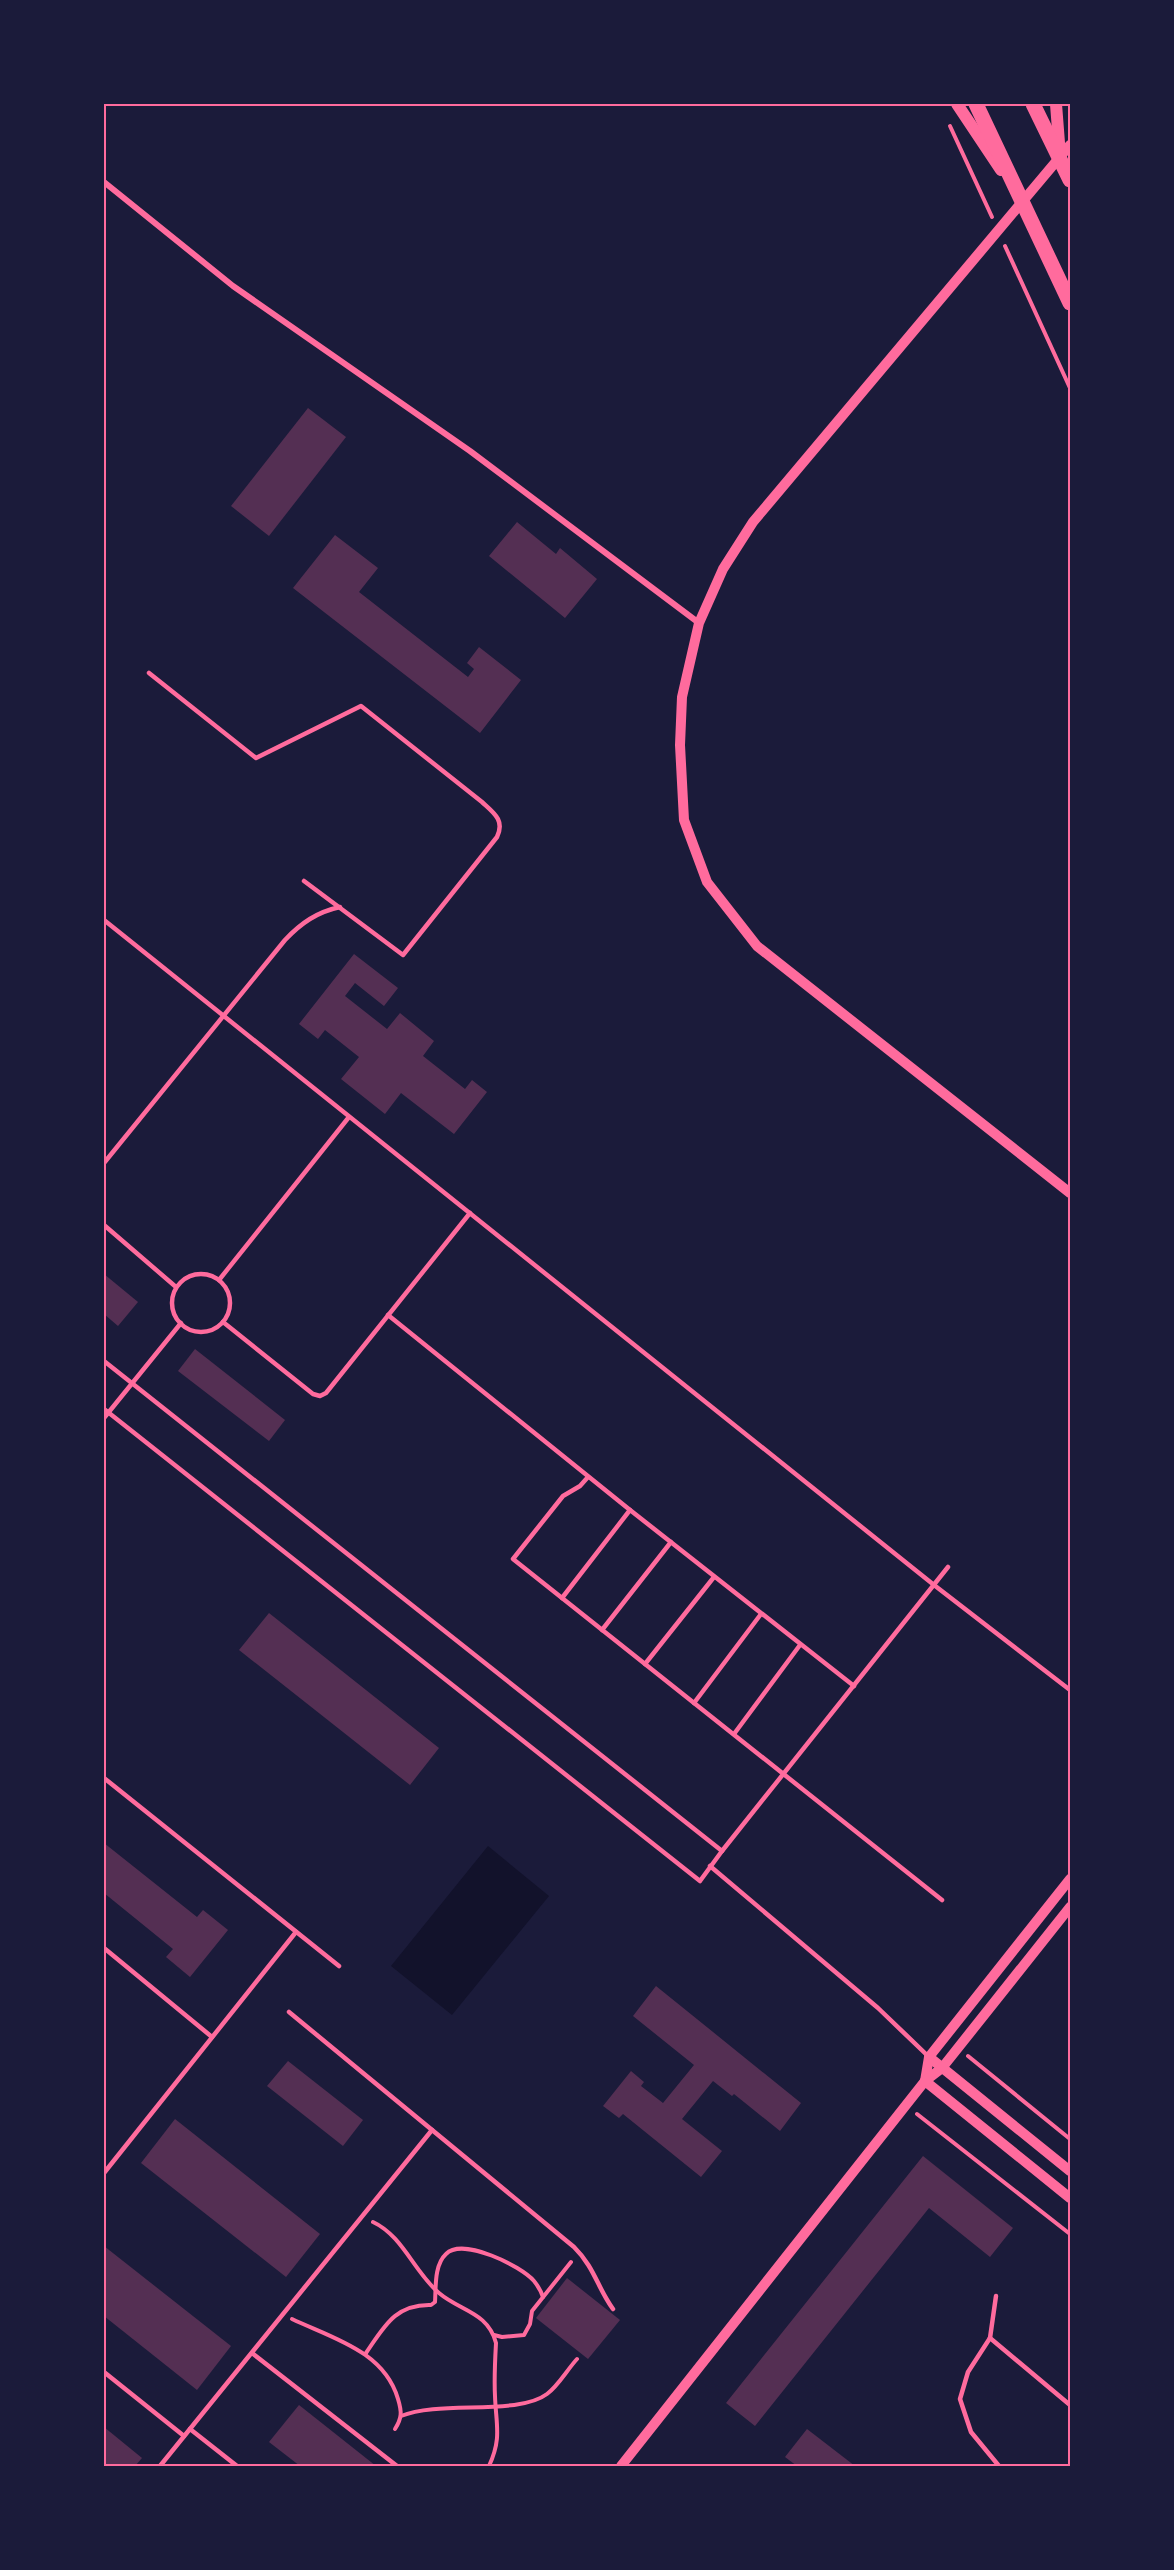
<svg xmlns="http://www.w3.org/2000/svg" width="1174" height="2570" viewBox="0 0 1174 2570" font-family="Jost,sans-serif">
  <rect width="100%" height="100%" fill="#1b1b3a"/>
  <path fill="#12122b" d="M 488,1846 L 549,1896 L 452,2015 L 391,1966 Z"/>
  <g fill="#542f53">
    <path d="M 308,408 L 346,437 L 269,536 L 231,506 Z"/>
    <path d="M 517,522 L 556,554 L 560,548 L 597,579 L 565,618 L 489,556 Z"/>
    <path d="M 335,535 L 378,568 L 359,592 L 468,677 L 474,669 L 467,663 L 479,647 L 521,680 L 480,733 L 293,588 Z"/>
    <path d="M 354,954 L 398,988 L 384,1006 L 355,983 L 345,996 L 387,1029 L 400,1013 L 434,1041 L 423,1056 L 465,1089 L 472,1080 L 487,1092 L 454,1134 L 401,1093 L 385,1114 L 341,1079 L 359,1057 L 325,1030 L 318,1039 L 299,1024 Z"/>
    <path d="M 104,1274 L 138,1302 L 118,1326 L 104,1314 Z"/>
    <path d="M 195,1349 L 285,1420 L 269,1441 L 178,1371 Z"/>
    <path d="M 269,1613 L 439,1748 L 410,1785 L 239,1650 Z"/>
    <path d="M 104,1843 L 197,1917 L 203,1910 L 228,1930 L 190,1977 L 166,1957 L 173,1949 L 104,1893 Z"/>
    <path d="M 656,1986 L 801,2103 L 780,2131 L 734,2094 L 732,2096 L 713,2081 L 682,2119 L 722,2151 L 701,2177 L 623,2114 L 619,2118 L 603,2106 L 631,2071 L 644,2082 L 641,2086 L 663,2103 L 694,2065 L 633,2016 Z"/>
    <path d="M 288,2061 L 363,2120 L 343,2146 L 267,2086 Z"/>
    <path d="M 175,2119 L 320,2234 L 286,2277 L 141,2163 Z"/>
    <path d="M 923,2156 L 1013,2228 L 990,2257 L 929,2208 L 755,2426 L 726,2403 Z"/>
    <path d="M 104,2246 L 231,2346 L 197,2390 L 104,2316 Z"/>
    <path d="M 567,2278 L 620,2320 L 588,2359 L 536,2318 Z"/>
    <path d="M 299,2405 L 376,2466 L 300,2466 L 269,2442 Z"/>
    <path d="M 104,2427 L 142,2458 L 135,2466 L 104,2466 Z"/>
    <path d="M 807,2429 L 855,2466 L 797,2466 L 785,2457 Z"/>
  </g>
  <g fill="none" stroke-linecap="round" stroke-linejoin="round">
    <g stroke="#ff6b9d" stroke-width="4">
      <path d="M 950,126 L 992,217"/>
      <path d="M 1005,246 L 1070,388"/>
      <path d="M 968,2056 L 1070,2139"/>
      <path d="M 917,2114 L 1070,2234"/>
      <path d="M 373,2222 C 403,2236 414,2272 439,2293 C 460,2311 488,2312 496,2343 C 495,2361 494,2378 495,2396 C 496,2425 502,2438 489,2466"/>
      <path d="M 292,2319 C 332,2338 384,2351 398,2399 C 402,2412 402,2418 395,2429"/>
      <path d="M 494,2335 L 502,2337 L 524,2335 L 530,2324 L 532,2311 L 571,2262"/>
      <path d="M 366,2353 C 384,2327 395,2304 431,2305 L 435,2302 C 436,2288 434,2265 446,2254 C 463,2237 521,2266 534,2281 C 538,2286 541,2291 543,2297"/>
      <path d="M 401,2416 C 440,2400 518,2416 547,2394 C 558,2386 567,2370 577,2359"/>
    </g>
    <g stroke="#ff6b9d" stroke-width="4.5">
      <path d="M 149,673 L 256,758 L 361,706 L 482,802 C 494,813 505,820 497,837 L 403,955 L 304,881"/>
      <path d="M 104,920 L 934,1585 L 1070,1690"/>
      <path d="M 104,1163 L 285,940 C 301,923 317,912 340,907"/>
      <path d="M 104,1225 L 176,1287"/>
      <circle cx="201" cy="1303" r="29"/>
      <path d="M 219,1280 L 349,1117"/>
      <path d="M 388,1315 L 630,1510 L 854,1686"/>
      <path d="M 223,1322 L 313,1394 L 320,1396 L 326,1393 L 470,1213"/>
      <path d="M 104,1361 L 722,1851"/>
      <path d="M 104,1409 L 700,1881 L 722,1851 L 948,1567"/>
      <path d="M 104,1418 L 181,1323"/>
      <path d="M 588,1477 L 580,1486 L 563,1496 L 513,1559 L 942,1900"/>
      <path d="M 562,1598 L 630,1510"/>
      <path d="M 602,1630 L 671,1542"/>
      <path d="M 645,1664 L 714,1577"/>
      <path d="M 694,1703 L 761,1614"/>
      <path d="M 734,1734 L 800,1645"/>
      <path d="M 104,1778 L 339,1966"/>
      <path d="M 710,1866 L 878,2008 L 929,2057"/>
      <path d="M 104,1948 L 212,2037"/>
      <path d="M 289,2012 L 574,2247 C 595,2268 597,2287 613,2309"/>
      <path d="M 104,2173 L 296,1932"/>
      <path d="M 996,2296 L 990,2338 L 968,2372 L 960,2399 L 971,2432 L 999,2466"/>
      <path d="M 990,2338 L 1070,2405"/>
      <path d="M 252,2353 L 397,2466"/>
      <path d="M 104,2372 L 184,2436"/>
      <path d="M 190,2429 L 237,2466"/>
      <path d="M 160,2466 L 432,2130"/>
    </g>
    <path stroke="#ff6b9d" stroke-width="6" d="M 104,182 L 233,286 L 470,451 L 699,623"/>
    <g stroke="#ff6b9d" stroke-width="10">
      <path d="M 1070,145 L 753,522 L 723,569 L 699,623 L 682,697 L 680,745 L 684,820 L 707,882 L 757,946 L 1070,1193"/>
      <path d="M 929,2057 L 1070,2171"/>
      <path d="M 925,2081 L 929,2057 L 1070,1879"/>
      <path d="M 925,2081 L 1070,2198"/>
      <path d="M 621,2466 L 925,2081 L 942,2068 L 1070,1907"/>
    </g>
    <g stroke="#ff6b9d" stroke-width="12">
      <path d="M 957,104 L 1001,170"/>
      <path d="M 1056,104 L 1060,156"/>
    </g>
    <g stroke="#ff6b9d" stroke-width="15">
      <path d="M 976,104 L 1070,303"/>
      <path d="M 1033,104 L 1070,180"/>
    </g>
  </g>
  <rect width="1174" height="2570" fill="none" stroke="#1b1b3a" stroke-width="210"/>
  <rect x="105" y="105" width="964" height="2360" fill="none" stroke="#ff6b9d" stroke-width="2"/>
</svg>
